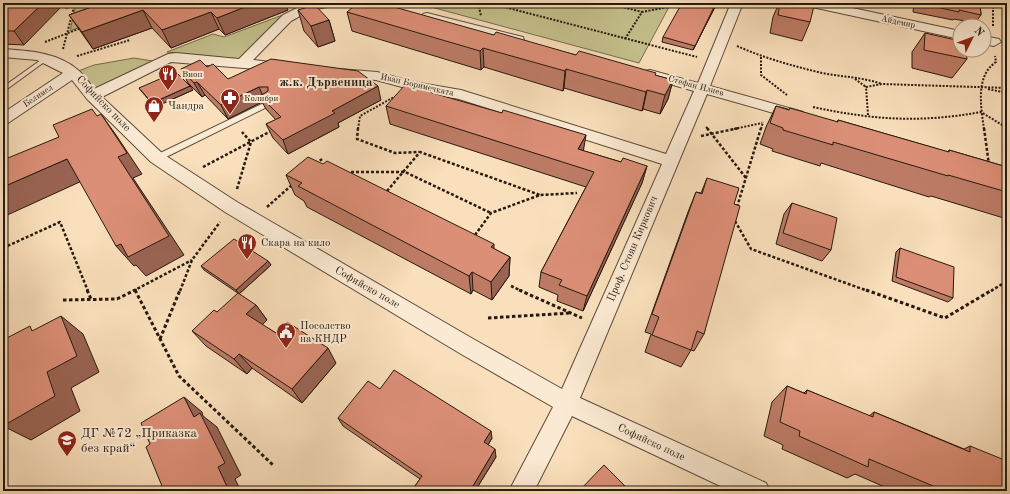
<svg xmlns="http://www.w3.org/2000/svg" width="1010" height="494" viewBox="0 0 1010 494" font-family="'Old Standard TT',serif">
  <rect width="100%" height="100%" fill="#f9dfbb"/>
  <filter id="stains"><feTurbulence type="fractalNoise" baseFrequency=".005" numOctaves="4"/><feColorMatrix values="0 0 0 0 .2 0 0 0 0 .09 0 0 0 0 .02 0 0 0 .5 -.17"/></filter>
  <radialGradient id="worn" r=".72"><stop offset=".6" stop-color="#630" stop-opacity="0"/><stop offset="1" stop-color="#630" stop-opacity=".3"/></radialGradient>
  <g fill="#c4c08c" stroke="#766c4e">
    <path d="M 63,3 L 106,3 L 112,15 L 70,31 L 76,4 L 66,9 Z"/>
    <path d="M 416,3 L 651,3 L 669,7 L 639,63 Z"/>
    <path d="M 288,13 L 240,59 L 167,52 L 213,34 L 224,37 Z"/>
    <path d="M 134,58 L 159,62 L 94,95 L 73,73 L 94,65 Z"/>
  </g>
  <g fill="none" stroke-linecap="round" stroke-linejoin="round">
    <defs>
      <g id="service">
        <path d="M 45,57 L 47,58 L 47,60 L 3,92 L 3,87 Z"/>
        <path d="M 266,102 L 272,102 L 273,104 L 160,160 L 157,161 L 153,158 L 154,156 Z"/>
      </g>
      <g id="minor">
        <path d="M 307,3 L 334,3 L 332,6 L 311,10 L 291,21 L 253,60 L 287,64 L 289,67 L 287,70 L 282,71 L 171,62 L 102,97 L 163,154 L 237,202 L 475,340 L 562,389 L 662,164 L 459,99 L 413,90 L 376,80 L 339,77 L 334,76 L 332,73 L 334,70 L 339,69 L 377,72 L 414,82 L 461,90 L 666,154 L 694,91 L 645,77 L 643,74 L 645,71 L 650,70 L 698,83 L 731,3 L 743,3 L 710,86 L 803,112 L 805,115 L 803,118 L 798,120 L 707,94 L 580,398 L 766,483 L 770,491 L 731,491 L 572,416 L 534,491 L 509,491 L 553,407 L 461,354 L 225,212 L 151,162 L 87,99 L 72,80 L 8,123 L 3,125 L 3,113 L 63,73 L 37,60 L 3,57 L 3,49 C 29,51 57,52 78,70 C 84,75 89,83 94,89 L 168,54 L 176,53 L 239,59 L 283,15 Z"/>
        <path d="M 806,3 L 829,3 L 960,31 L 960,39 L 812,7 Z"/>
        <path d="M 427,13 L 523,37 L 524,40 L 518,44 L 423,20 L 421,17 L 423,14 Z"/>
        <path d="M 984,36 L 999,39 L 1001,42 L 994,46 L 984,44 Z"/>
      </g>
    </defs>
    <use href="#service" stroke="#5c4a3a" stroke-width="2"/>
    <use href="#minor" stroke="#5c4a3a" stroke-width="2"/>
    <g stroke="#27190f" stroke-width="2" stroke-dasharray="2 1.5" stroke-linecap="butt">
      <path d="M 478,3 L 481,16"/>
      <path d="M 489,3 L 697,57"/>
      <path d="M 607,3 L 642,12"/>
      <path d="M 993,3 L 993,27"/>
      <path d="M 625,39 L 642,12 L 668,7 L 670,3"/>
      <path d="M 45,42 L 81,28"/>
      <path d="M 737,46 C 764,58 793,66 822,73 C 842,77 862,77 882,84"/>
      <path d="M 63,49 L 75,3"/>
      <path d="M 77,56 L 130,40"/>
      <path d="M 761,57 L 761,75 L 787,95"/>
      <path d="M 855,79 L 866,87"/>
      <path d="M 988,89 L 1007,93"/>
      <path d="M 813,107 C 873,120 920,123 981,112 L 1007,128"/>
      <path d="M 868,115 L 866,87 L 882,84 L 1007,88"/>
      <path d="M 706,127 L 708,129"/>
      <path d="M 358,129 L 360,116 L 394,97"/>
      <path d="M 734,129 L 762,123"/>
      <path d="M 761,129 L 763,122"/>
      <path d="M 984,129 C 981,107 975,76 996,62 L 995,56"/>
    </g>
    <g stroke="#27190f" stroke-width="2.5" stroke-dasharray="3 2" stroke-linecap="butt">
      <path d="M 358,128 L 357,139 L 395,153 L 419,152"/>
      <path d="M 707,128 L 746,178"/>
      <path d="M 984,128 L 989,165"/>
      <path d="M 701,136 L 739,128"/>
      <path d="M 316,164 L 322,159"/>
      <path d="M 203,167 L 271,131"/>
      <path d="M 351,172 L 405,172 L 491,213"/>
      <path d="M 237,189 L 251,142 L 242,132"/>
      <path d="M 387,191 L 420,152 L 540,195"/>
      <path d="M 267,207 L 293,184"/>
      <path d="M 737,207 L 761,128"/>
      <path d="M 735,221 L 751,249 L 868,291"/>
      <path d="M 475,235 L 491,213 L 540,195 L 577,193"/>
      <path d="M 3,248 L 60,222 L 88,291"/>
      <path d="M 511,286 L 522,291"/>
      <path d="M 135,289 L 136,291"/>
      <path d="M 133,291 L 192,260"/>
      <path d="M 180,291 L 192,260 L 220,222"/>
      <path d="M 991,291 L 1007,281"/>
    </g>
    <g stroke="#27190f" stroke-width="3" stroke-dasharray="3.5 2.5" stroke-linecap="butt">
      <path d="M 87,290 L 91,299"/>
      <path d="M 135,290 L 179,376 L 273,465"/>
      <path d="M 519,290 L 582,318"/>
      <path d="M 866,290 L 945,318 L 992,290"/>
      <path d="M 63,300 L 117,299 L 135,290"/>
      <path d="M 488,318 L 571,313"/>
      <path d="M 160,339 L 180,290"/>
    </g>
    <use href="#service" fill="#fbead3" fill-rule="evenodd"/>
    <use href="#minor" fill="#fbead3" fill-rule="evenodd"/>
  </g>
  <g fill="#bd7b66" stroke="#27190f">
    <path d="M 3,3 L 24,45 L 3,44 Z"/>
    <path d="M 103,3 L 288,10 L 225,35 L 219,29 L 171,48 L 152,28 L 93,49 L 69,15 Z"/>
    <path d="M 716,3 L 715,7 L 693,50 L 662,42 L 663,37 Z"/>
    <path d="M 779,3 L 800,3 L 810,22 L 802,41 L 770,33 L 773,17 Z"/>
    <path d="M 914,3 L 980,3 L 981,15 L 975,23 L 954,19 L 953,20 L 913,12 Z"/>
    <path d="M 298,10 L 329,20 L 335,41 L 318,47 L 304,31 Z"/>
    <path d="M 347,12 L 494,35 L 576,55 L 673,80 L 668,99 L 660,114 L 643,109 L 642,111 L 564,88 L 563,91 L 484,67 L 481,70 L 352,31 Z"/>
    <path d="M 925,33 L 967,59 L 952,78 L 912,68 L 912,52 Z"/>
    <path d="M 207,67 L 228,79 L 381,100 L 338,123 L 339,127 L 288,154 L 273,138 L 266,124 L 276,120 L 266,109 L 262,102 L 228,119 L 205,95 L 202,97 L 188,83 L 181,69 Z"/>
    <path d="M 139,88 L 193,90 L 155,107 L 142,92 Z"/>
    <path d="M 386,106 L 584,151 L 621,162 L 647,166 L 642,183 L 583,311 L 557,301 L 558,295 L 539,287 L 541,272 L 586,187 L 390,124 Z"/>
    <path d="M 776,106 L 837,122 L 838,120 L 948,152 L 949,150 L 1007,167 L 1007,219 L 931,196 L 929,197 L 821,163 L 820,166 L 772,151 L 773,149 L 760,144 L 766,127 Z"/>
    <path d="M 286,175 L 494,249 L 510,257 L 509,276 L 492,300 L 473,290 L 471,294 L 307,207 L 304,201 L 295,195 Z"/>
    <path d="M 707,178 L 734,204 L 704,334 L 694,351 L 691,350 L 681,367 L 645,352 L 651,334 L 645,332 L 688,212 L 696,192 L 701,193 Z"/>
    <path d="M 792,203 L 831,250 L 822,261 L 776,244 L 784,214 Z"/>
    <path d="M 900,248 L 953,298 L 948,302 L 892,281 L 896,252 Z"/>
    <path d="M 268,261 L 271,265 L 239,294 L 204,270 L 201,266 Z"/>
    <path d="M 256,305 L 267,320 L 262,325 L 276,333 L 336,363 L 302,403 L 252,368 L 247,374 L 206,346 L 192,331 L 217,312 Z"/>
    <path d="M 787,386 L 804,393 L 807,390 L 869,416 L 874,412 L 964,449 L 970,446 L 1007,491 L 894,491 L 855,474 L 847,478 L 782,449 L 783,445 L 764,436 L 772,402 Z"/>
    <path d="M 380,389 L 492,438 L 488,445 L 496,457 L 475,491 L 417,491 L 415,486 L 420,479 L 343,426 L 338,418 Z"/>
  </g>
  <g fill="#9a6453" stroke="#27190f">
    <path d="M 43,3 L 65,3 L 24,45 L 14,31 Z"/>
    <path d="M 255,3 L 286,3 L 288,10 L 225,35 L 217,18 Z"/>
    <path d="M 716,3 L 715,7 L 693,50 L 695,46 Z"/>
    <path d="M 143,10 L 152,28 L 93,49 L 82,32 Z"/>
    <path d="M 211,12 L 219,29 L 171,48 L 162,30 Z"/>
    <path d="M 329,20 L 335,41 L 318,47 L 311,26 Z"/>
    <path d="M 483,48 L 484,67 L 481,70 L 480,51 Z"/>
    <path d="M 566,69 L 564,88 L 563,91 L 565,71 Z"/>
    <path d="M 673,80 L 668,99 L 660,114 L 665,95 Z"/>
    <path d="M 197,82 L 205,95 L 202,97 L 194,83 Z"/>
    <path d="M 190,86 L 193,90 L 155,107 L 152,103 Z"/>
    <path d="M 378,86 L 381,100 L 338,123 L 339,127 L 288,154 L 283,140 L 332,111 Z"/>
    <path d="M 259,87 L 265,101 L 260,96 L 262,102 L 228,119 L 221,105 Z"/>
    <path d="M 647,90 L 643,109 L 642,111 L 646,92 Z"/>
    <path d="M 101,114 L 116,135 L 142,174 L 133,178 L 184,255 L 146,276 L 136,265 L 134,266 L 116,246 L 118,157 Z"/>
    <path d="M 586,135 L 583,153 L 578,149 Z"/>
    <path d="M 67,159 L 84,180 L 3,217 L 3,187 Z"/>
    <path d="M 647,166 L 642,183 L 583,311 L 587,296 Z"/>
    <path d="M 494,244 L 494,263 L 491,247 Z"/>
    <path d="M 510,257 L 509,276 L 492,300 L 491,282 Z"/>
    <path d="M 268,261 L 271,265 L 239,294 L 236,290 Z"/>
    <path d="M 472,272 L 473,290 L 471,294 L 469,276 Z"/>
    <path d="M 256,305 L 267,320 L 257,330 L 246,314 Z"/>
    <path d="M 61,316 L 83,334 L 99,372 L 71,388 L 80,411 L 31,440 L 3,426 L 47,372 Z"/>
    <path d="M 328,348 L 336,363 L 302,403 L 292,389 Z"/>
    <path d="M 239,354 L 252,368 L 247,374 L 234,359 Z"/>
    <path d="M 184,397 L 202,412 L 203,416 L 217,427 L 241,475 L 235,479 L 241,491 L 229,491 Z"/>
    <path d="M 491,431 L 492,438 L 485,450 L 484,442 Z"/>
    <path d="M 495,449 L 496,457 L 475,491 L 470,491 Z"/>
  </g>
  <g fill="#dc8f77" stroke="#27190f">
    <path d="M 3,3 L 43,3 L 14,31 L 3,31 Z"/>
    <path d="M 103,3 L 255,3 L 217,18 L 211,12 L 162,30 L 143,10 L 82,32 L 69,15 Z"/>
    <path d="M 358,3 L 380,3 L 494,35 L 496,32 L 576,55 L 579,51 L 656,73 L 655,75 L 673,80 L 665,95 L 647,90 L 646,92 L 566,69 L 565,71 L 483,48 L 480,51 L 347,12 Z"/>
    <path d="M 682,3 L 716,3 L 695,46 L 663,37 Z"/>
    <path d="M 780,3 L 800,3 L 814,6 L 810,22 L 778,15 Z"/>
    <path d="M 918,3 L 980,3 L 981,15 L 959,10 L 959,12 Z"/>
    <path d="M 315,5 L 329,20 L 311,26 L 298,10 Z"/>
    <path d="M 925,33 L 960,41 L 960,50 L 966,50 L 967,59 L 924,50 Z"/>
    <path d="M 271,59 L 358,71 L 378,86 L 332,111 L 335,113 L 283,140 L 266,124 L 281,117 L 260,96 L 268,91 L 268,87 L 259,87 L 221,105 L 197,82 L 194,83 L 181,69 L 200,60 L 207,67 L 213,64 L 228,79 Z"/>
    <path d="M 176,72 L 190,86 L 152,103 L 139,88 Z"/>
    <path d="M 405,85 L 502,113 L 503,110 L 586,135 L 578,149 L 621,162 L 623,158 L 647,166 L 587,296 L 559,285 L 562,280 L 541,272 L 594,172 L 386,106 Z"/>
    <path d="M 776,106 L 789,110 L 790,108 L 838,122 L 838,120 L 949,152 L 949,150 L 1007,167 L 1007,192 L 948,175 L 948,176 L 833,142 L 833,145 L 783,130 L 783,128 L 770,123 Z"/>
    <path d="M 92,109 L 97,116 L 101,114 L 127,153 L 118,157 L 169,236 L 128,257 L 121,244 L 116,246 L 67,159 L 3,187 L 3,160 L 59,137 L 53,125 Z"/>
    <path d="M 308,157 L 323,164 L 327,161 L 494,244 L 491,247 L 510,257 L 491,282 L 472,272 L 469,276 L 298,186 L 302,183 L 286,175 Z"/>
    <path d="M 707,178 L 739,188 L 734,204 L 740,206 L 704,334 L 697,331 L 691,350 L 652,335 L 659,317 L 652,314 L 696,192 L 702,194 Z"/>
    <path d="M 792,203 L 837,218 L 831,250 L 783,233 Z"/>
    <path d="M 234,239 L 268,261 L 236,290 L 201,266 Z"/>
    <path d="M 900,248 L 954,267 L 953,298 L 896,277 Z"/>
    <path d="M 238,293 L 256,305 L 246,314 L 276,333 L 287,322 L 328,348 L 292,389 L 239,354 L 234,359 L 192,331 L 214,310 L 217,312 Z"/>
    <path d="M 61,316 L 77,356 L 47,372 L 55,396 L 3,426 L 3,340 L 30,326 L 32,331 Z"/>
    <path d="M 394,370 L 491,431 L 484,442 L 495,449 L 470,491 L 422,491 L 415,486 L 422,476 L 338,418 L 368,381 L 380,389 Z"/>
    <path d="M 787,386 L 806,394 L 807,390 L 873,417 L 874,412 L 970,452 L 970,446 L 1007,461 L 1007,491 L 945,491 L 869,459 L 868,467 L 799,436 L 800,431 L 780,422 Z"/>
    <path d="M 184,397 L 194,417 L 200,413 L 225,463 L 218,467 L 229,491 L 164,491 L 146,447 L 150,444 L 141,423 Z"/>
    <path d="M 604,465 L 630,491 L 579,491 Z"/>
  </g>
  <defs>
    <symbol id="restaurant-pin" viewBox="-11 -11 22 30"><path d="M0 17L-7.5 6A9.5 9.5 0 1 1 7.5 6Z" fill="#8f2418" stroke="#fbead3"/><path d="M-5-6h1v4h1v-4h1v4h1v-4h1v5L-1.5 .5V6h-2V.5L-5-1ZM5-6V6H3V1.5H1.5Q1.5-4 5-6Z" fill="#fff"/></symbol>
    <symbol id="pharmacy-pin" viewBox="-11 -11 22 30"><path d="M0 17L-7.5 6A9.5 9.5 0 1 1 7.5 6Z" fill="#8f2418" stroke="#fbead3"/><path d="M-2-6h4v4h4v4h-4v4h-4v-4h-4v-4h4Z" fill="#fff"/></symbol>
    <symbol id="shop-pin" viewBox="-11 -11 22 30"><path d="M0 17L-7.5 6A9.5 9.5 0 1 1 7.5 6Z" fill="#8f2418" stroke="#fbead3"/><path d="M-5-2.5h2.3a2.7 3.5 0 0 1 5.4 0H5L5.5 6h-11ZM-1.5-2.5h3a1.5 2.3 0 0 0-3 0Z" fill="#fff"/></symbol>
    <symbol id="civic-pin" viewBox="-11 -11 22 30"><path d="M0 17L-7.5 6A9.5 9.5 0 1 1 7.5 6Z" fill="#8f2418" stroke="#fbead3"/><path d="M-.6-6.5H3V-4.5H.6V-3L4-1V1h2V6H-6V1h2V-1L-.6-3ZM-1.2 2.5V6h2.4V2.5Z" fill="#fff"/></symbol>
    <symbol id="school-pin" viewBox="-11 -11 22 30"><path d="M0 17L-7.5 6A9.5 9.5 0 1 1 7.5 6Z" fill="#8f2418" stroke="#fbead3"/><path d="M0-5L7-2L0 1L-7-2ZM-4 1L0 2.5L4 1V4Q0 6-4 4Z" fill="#fff"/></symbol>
  </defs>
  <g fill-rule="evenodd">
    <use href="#restaurant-pin" x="157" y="63" width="22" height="30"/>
    <use href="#pharmacy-pin" x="219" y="87" width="22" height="30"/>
    <use href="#shop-pin" x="143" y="95" width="22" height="30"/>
    <use href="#restaurant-pin" x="236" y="232" width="22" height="30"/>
    <use href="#civic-pin" x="275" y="321" width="22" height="30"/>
    <use href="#school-pin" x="56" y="429" width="22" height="30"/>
  </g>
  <g text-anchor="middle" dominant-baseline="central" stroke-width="4" stroke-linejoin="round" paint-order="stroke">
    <g font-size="9" fill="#27190f" stroke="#fbead3">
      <text transform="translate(898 22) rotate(12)">Айдемир</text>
      <text transform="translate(417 85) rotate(13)">Иван Боримечката</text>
      <text transform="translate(696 86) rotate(15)">Стефан Илиев</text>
      <text transform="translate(38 96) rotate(-34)">Белимел</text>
    </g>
    <g font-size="9" fill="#27190f" stroke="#fbead3" text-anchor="start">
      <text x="182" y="74">Вион</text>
      <text x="244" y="98">Колибри</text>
    </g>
    <g font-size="11" fill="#27190f" stroke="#fbead3">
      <text transform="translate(103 104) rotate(46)">Софийско поле</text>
      <text transform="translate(633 249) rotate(-67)">Проф. Стоян Киркович</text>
      <text transform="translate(367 288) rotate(30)">Софийско поле</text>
      <text transform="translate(651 443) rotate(25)">Софийско поле</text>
    </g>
    <g font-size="11" fill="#27190f" stroke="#fbead3" text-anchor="start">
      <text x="168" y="106">Чандра</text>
      <text x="261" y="243">Скара на кило</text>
      <text x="300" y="326">Посолство<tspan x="300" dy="13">на КНДР</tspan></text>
    </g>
    <g font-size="13" font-weight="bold" fill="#27190f" stroke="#fbead3">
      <text x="326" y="82">ж.к. Дървеница</text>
    </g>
    <g font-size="13" fill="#27190f" stroke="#fbead3" text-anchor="start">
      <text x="81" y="433">ДГ №72 „Приказка<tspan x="81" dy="15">без край“</tspan></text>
    </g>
  </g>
  <rect width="1010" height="494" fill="none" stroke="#f9dfbb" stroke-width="16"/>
  <rect x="4" y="4" width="1002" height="486" fill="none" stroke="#27190f" stroke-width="2"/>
  <rect x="8" y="8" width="994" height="478" fill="none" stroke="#27190f"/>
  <g transform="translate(972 38) rotate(48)"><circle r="19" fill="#fbead3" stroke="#a69685"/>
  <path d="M0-3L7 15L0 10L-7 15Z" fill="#8f2418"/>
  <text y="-6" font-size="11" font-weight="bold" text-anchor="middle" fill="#27190f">N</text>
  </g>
  <rect width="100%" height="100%" filter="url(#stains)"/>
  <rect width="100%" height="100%" fill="url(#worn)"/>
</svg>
